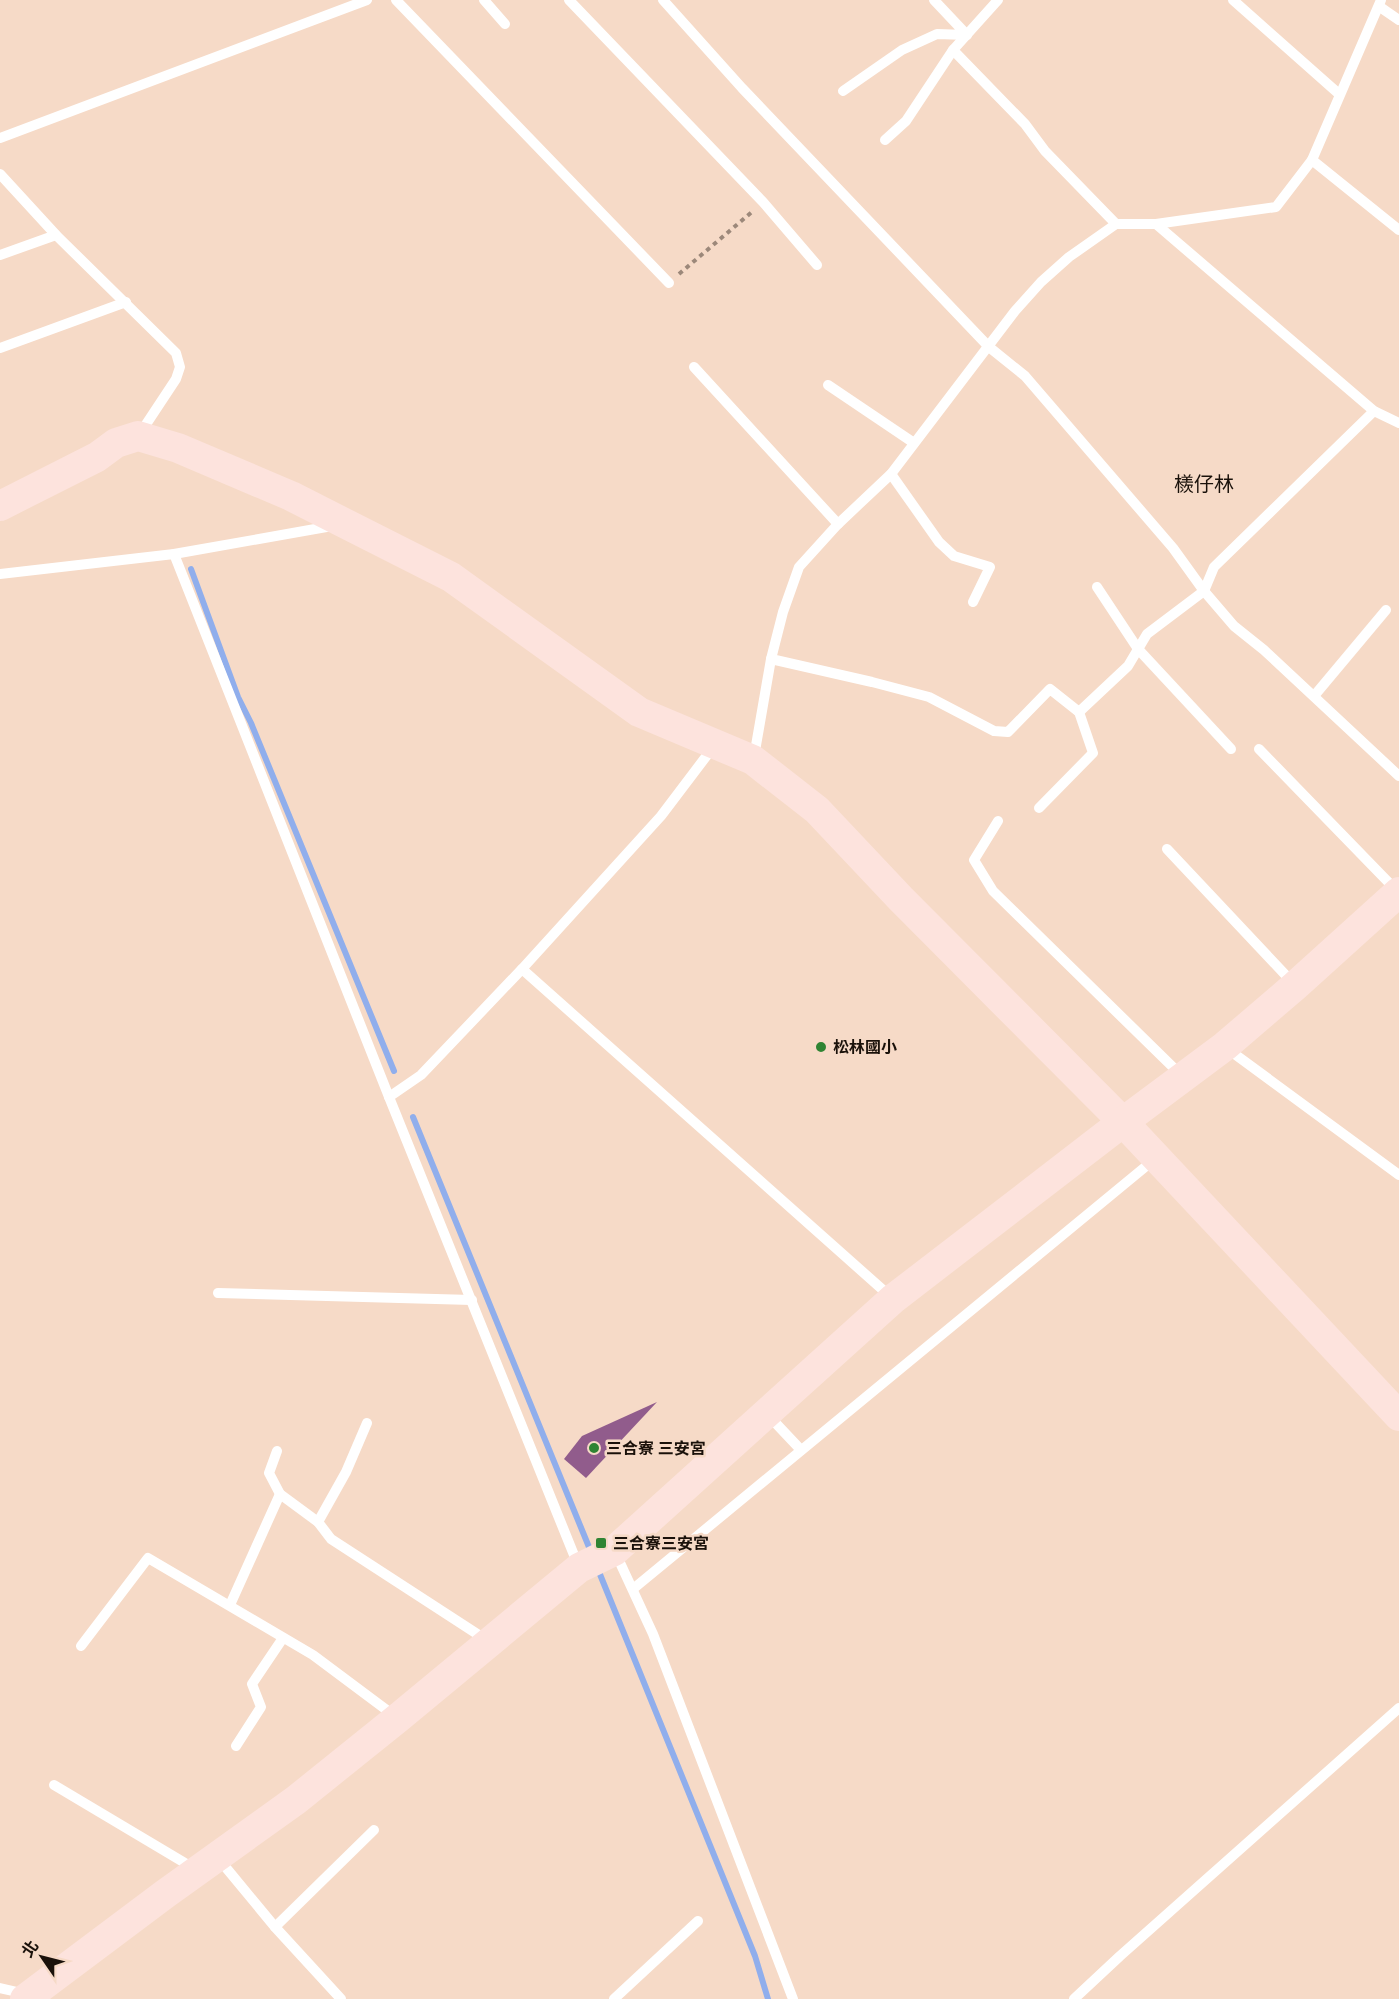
<svg xmlns="http://www.w3.org/2000/svg" width="1399" height="1999" viewBox="0 0 1399 1999" font-family="'Roboto Condensed','Noto Sans TC',sans-serif">
  <rect width="100%" height="100%" fill="#f6dac7"/>
  <g fill="none" stroke-linecap="round" stroke-linejoin="round">
    <g stroke="#90aeec" stroke-width="6">
      <path d="M 191,569 L 238,697 L 251,723 L 394,1071"/>
      <path d="M 413,1117 L 591,1552"/>
      <path d="M 597,1567 L 755,1956 L 768,1999"/>
    </g>
  </g>
  <path fill="#915c8c" d="M 657,1402 L 586,1478 L 564,1459 L 582,1436 Z"/>
  <g fill="none" stroke-linecap="round" stroke-linejoin="round">
    <path stroke="#9c887a" stroke-width="4" stroke-dasharray="4.5 4.5" stroke-linecap="butt" d="M 679,274 L 753,211"/>
    <g stroke="#fff" stroke-width="10">
      <path d="M 396,0 L 669,283"/>
      <path d="M 484,0 L 505,24"/>
      <path d="M 569,0 L 763,202 L 817,265"/>
      <path d="M 663,0 L 742,88 L 989,347 L 1025,376 L 1173,548 L 1204,591 L 1234,626 L 1264,650 L 1399,776"/>
      <path d="M 998,0 L 953,50 L 1025,124 L 1045,151 L 1116,224"/>
      <path d="M 1233,0 L 1339,94"/>
      <path d="M 1380,7 L 1399,20"/>
      <path d="M 843,91 L 902,50 L 937,34 L 967,35 L 934,0"/>
      <path d="M 0,138 L 367,0"/>
      <path d="M 885,140 L 906,121 L 953,50"/>
      <path d="M 1312,160 L 1399,230"/>
      <path d="M 0,174 L 56,235 L 176,353 L 180,367 L 176,379 L 139,435"/>
      <path d="M 1156,224 L 1374,411 L 1399,423"/>
      <path d="M 0,255 L 56,235"/>
      <path d="M 0,348 L 126,302"/>
      <path d="M 694,367 L 838,524"/>
      <path d="M 828,385 L 914,443"/>
      <path d="M 891,474 L 939,542 L 954,556 L 990,567 L 973,602"/>
      <path d="M 174,554 L 389,1097 L 578,1565"/>
      <path d="M 0,574 L 174,554 L 332,526"/>
      <path d="M 1097,587 L 1138,649 L 1231,749"/>
      <path d="M 771,659 L 872,682 L 929,697 L 994,731 L 1008,732 L 1050,689 L 1079,712 L 1128,666 L 1147,634 L 1204,591 L 1214,567 L 1374,411"/>
      <path d="M 1314,696 L 1386,610"/>
      <path d="M 1259,749 L 1397,891"/>
      <path d="M 754,757 L 771,659 L 783,612 L 799,567 L 838,524 L 891,474 L 1015,311 L 1041,282 L 1069,257 L 1116,224 L 1156,224 L 1276,207 L 1312,160 L 1381,0"/>
      <path d="M 1039,808 L 1093,753 L 1079,712"/>
      <path d="M 998,821 L 974,860 L 993,891 L 1183,1077"/>
      <path d="M 1167,849 L 1293,983"/>
      <path d="M 522,969 L 892,1298"/>
      <path d="M 1225,1047 L 1399,1175"/>
      <path d="M 389,1097 L 421,1075 L 522,969 L 661,816 L 714,746"/>
      <path d="M 218,1293 L 472,1300"/>
      <path d="M 768,1415 L 801,1450"/>
      <path d="M 277,1451 L 269,1473 L 280,1494 L 318,1522 L 331,1539 L 488,1641"/>
      <path d="M 318,1522 L 346,1472 L 367,1423"/>
      <path d="M 616,1554 L 653,1634 L 793,1999"/>
      <path d="M 633,1589 L 1156,1158"/>
      <path d="M 230,1605 L 280,1494"/>
      <path d="M 81,1646 L 148,1558 L 313,1655 L 396,1717"/>
      <path d="M 236,1746 L 261,1707 L 252,1684 L 283,1638"/>
      <path d="M 54,1785 L 195,1869"/>
      <path d="M 218,1858 L 275,1927 L 341,1999"/>
      <path d="M 275,1927 L 374,1830"/>
      <path d="M 0,1988 L 26,1994"/>
      <path d="M 614,1999 L 698,1921"/>
      <path d="M 1074,1999 L 1120,1956 L 1399,1708"/>
    </g>
    <g stroke="#fde3dd" stroke-width="30">
      <path d="M 0,506 L 97,457 L 116,443 L 138,436 L 178,448 L 291,496 L 451,577 L 639,712 L 753,760 L 817,810 L 901,899 L 1123,1122 L 1399,1416"/>
      <path d="M 25,1999 L 165,1894 L 296,1800 L 398,1718 L 579,1568 L 614,1551 L 893,1299 L 1123,1122 L 1225,1046 L 1295,986 L 1399,892"/>
    </g>
  </g>
  <g fill="#2f8433" stroke="#f6dac7" stroke-width="2">
    <circle cx="821" cy="1047" r="6"/>
    <circle cx="594" cy="1448" r="6"/>
    <rect x="595" y="1537" width="12" height="12" rx="3"/>
  </g>
  <g text-anchor="middle" dominant-baseline="central" stroke-width="5" stroke-linejoin="round" paint-order="stroke">
    <g font-size="16" font-weight="bold" fill="#1a110a" stroke="#f6dac7" text-anchor="start">
      <text x="833" y="1047">松林國小</text>
      <text x="606" y="1448">三合寮 三安宮</text>
      <text x="613" y="1543">三合寮三安宮</text>
    </g>
    <g font-size="20" fill="#1a110a" stroke="#f6dac7">
      <text x="1204" y="484">檨仔林</text>
    </g>
  </g>
  <g transform="translate(42 1957) rotate(305)" stroke="#f6dac7" stroke-width="4.5" paint-order="stroke">
  <path d="M0-4.5L10 22L0 15L-10 22Z" fill="#1a110a"/>
  <text y="-9" font-size="16" font-weight="bold" text-anchor="middle" fill="#1a110a">北</text>
  </g>
</svg>
